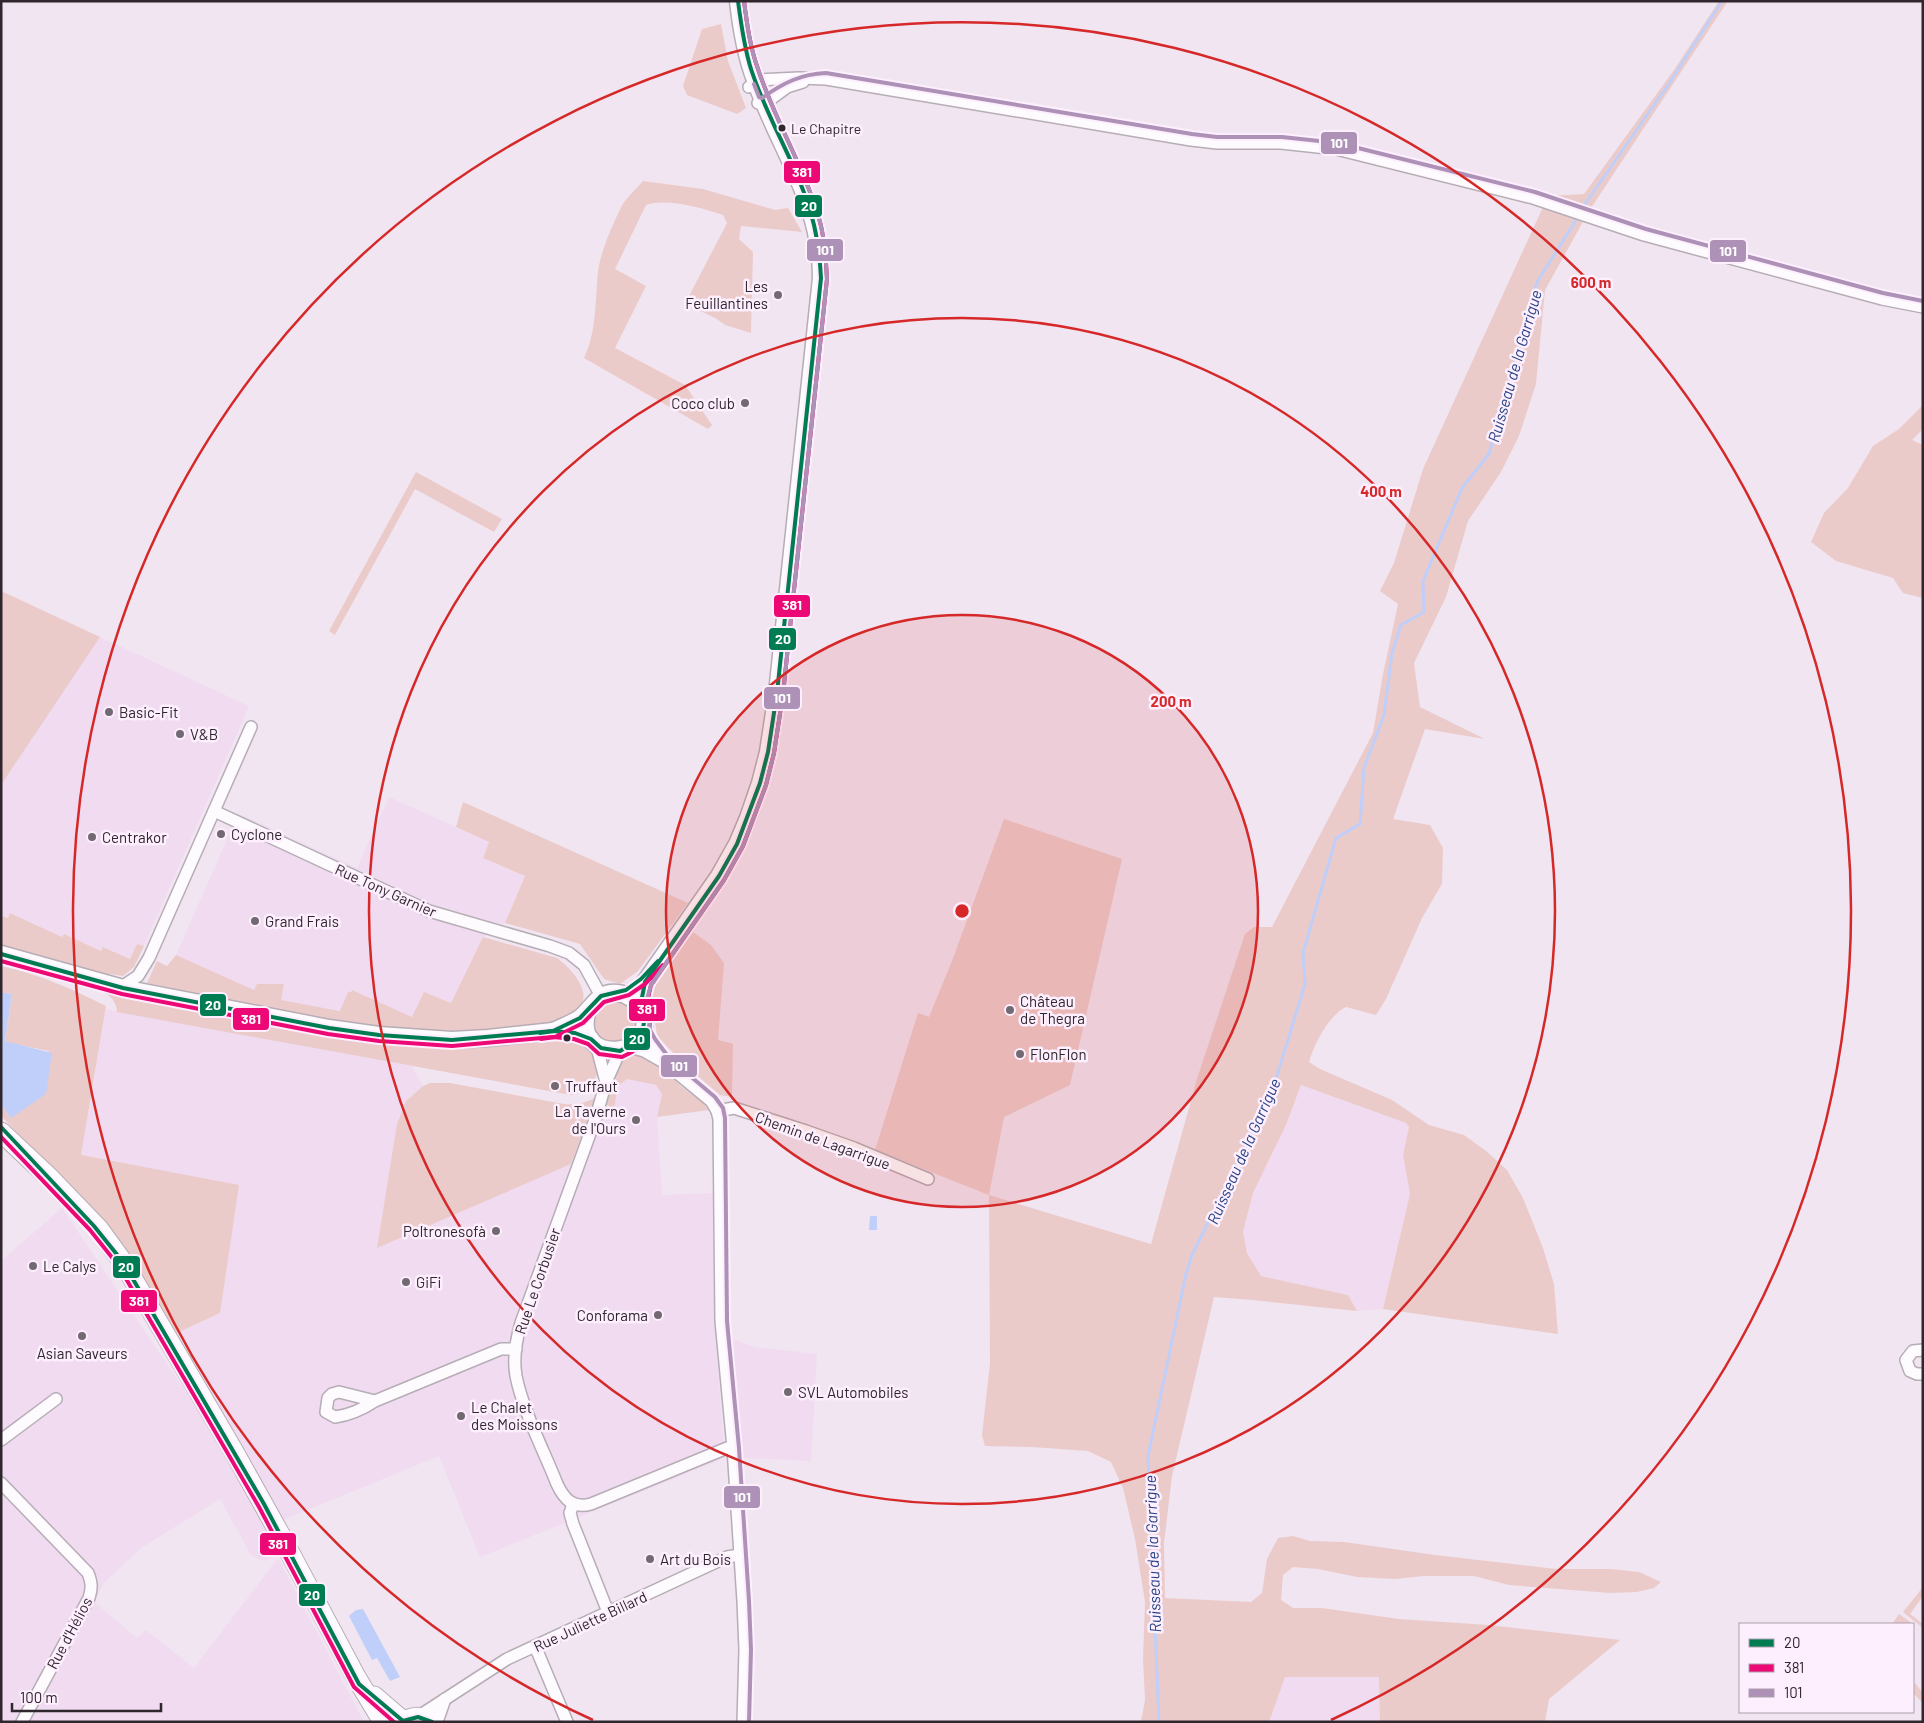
<svg xmlns="http://www.w3.org/2000/svg" width="1924" height="1723" viewBox="0 0 1924 1723" font-family="Barlow,sans-serif">
  <rect width="100%" height="100%" fill="#f1e5f1"/>
  <g fill="#f1dbf0">
    <path d="M 100,637 L 249,706 L 144,946 L 137,944 L 130,959 L 104,947 L 101,951 L 64,934 L 62,937 L 11,913 L 8,918 L 1,916 L 1,785 Z"/>
    <path d="M 389,797 L 489,842 L 483,858 L 525,876 L 505,923 L 483,937 L 451,1003 L 412,1018 L 352,990 L 351,992 L 348,992 L 341,1011 L 281,1000 L 284,985 L 254,990 L 176,955 L 225,844 L 237,813 L 357,868 Z"/>
    <path d="M 106,1009 L 412,1066 L 423,1086 L 406,1101 L 571,1164 L 596,1097 L 614,1109 L 618,1086 L 627,1079 L 656,1085 L 662,1094 L 657,1117 L 662,1195 L 713,1193 L 714,1318 L 725,1458 L 480,1557 L 439,1456 L 283,1520 L 177,1333 L 220,1313 L 81,1155 Z"/>
    <path d="M 1301,1085 L 1406,1123 L 1409,1127 L 1403,1155 L 1410,1194 L 1383,1309 L 1357,1311 L 1348,1295 L 1261,1276 L 1247,1253 L 1243,1233 L 1253,1193 L 1286,1125 Z"/>
    <path d="M 62,1208 L 196,1407 L 278,1552 L 276,1555 L 264,1561 L 251,1555 L 220,1499 L 141,1548 L 104,1583 L 94,1602 L 137,1638 L 146,1630 L 194,1668 L 278,1558 L 364,1722 L 1,1722 L 1,1261 Z"/>
    <path d="M 729,1338 L 755,1347 L 817,1354 L 811,1461 L 743,1458 Z"/>
    <path d="M 1285,1677 L 1380,1677 L 1380,1722 L 1269,1722 Z"/>
  </g>
  <g fill="#ebcbca">
    <path d="M 1719,1 L 1728,1 L 1589,211 L 1545,290 L 1536,384 L 1519,436 L 1501,472 L 1468,521 L 1446,597 L 1414,663 L 1420,707 L 1485,739 L 1425,729 L 1393,819 L 1430,825 L 1443,848 L 1442,884 L 1422,918 L 1386,999 L 1376,1015 L 1346,1007 C 1329,1015 1314,1044 1309,1062 L 1320,1069 L 1392,1100 L 1429,1125 L 1464,1135 L 1486,1151 L 1507,1170 L 1523,1198 L 1543,1248 L 1554,1284 L 1558,1334 L 1383,1309 L 1410,1194 L 1403,1155 L 1409,1127 L 1406,1123 L 1301,1085 L 1286,1125 L 1253,1193 L 1243,1232 L 1247,1253 L 1261,1276 L 1348,1295 L 1357,1311 L 1252,1300 L 1214,1297 L 1172,1476 L 1164,1543 L 1165,1598 L 1251,1602 L 1262,1593 L 1267,1559 L 1278,1538 L 1293,1536 L 1310,1541 L 1344,1542 L 1435,1555 L 1556,1569 L 1612,1569 L 1639,1572 L 1661,1582 L 1654,1588 L 1637,1592 L 1610,1593 L 1509,1585 L 1474,1576 L 1424,1576 L 1395,1579 L 1357,1577 L 1318,1569 L 1293,1567 L 1283,1575 L 1281,1600 L 1293,1608 L 1322,1608 L 1399,1619 L 1488,1625 L 1620,1640 L 1549,1699 L 1545,1722 L 1380,1722 L 1379,1677 L 1285,1677 L 1269,1722 L 1141,1722 L 1145,1700 L 1143,1658 L 1145,1602 L 1135,1539 L 1123,1488 L 1111,1462 L 1088,1451 L 1031,1447 L 985,1446 L 982,1435 L 990,1363 L 989,1195 L 875,1150 L 918,1013 L 929,1017 L 952,961 L 1004,819 L 1122,859 L 1070,1085 L 1004,1117 L 989,1195 L 1151,1244 L 1197,1079 L 1245,934 L 1254,927 L 1272,927 L 1373,733 L 1383,674 L 1398,604 L 1380,591 L 1394,563 L 1423,469 L 1548,196 L 1584,194 L 1674,70 Z"/>
    <path d="M 721,24 L 728,61 L 746,108 L 737,114 L 687,95 L 683,86 L 702,29 Z"/>
    <path d="M 643,181 L 703,189 L 775,210 L 788,208 L 802,232 L 741,226 L 739,239 L 753,252 L 751,333 L 725,325 L 717,319 L 690,306 L 687,300 L 727,223 L 723,215 C 701,208 668,198 646,205 L 615,269 L 646,286 L 615,348 L 685,385 L 712,425 L 708,429 L 584,358 C 597,331 595,301 598,272 C 599,256 615,218 623,204 C 628,196 637,188 643,181 Z"/>
    <path d="M 1923,405 L 1923,429 L 1912,440 L 1923,445 L 1923,598 L 1903,593 L 1893,578 L 1836,561 L 1811,542 L 1824,513 L 1848,488 L 1873,446 L 1899,429 Z"/>
    <path d="M 416,472 L 502,519 L 494,532 L 415,489 L 335,635 L 329,631 Z"/>
    <path d="M 1,591 L 100,637 L 1,785 Z"/>
    <path d="M 463,802 L 688,903 L 638,971 L 620,984 L 604,979 L 580,944 L 505,923 L 525,876 L 483,858 L 489,842 L 456,827 Z"/>
    <path d="M 10,913 L 62,937 L 64,934 L 101,951 L 103,947 L 130,959 L 137,944 L 144,946 L 134,967 L 123,976 L 89,971 L 57,963 L 1,946 L 1,916 L 8,918 Z"/>
    <path d="M 693,932 L 711,945 L 724,963 L 718,1040 L 733,1044 L 732,1097 L 720,1095 L 685,1065 L 657,1036 L 652,997 L 657,980 Z"/>
    <path d="M 483,937 L 557,958 C 571,968 596,995 576,1011 C 570,1016 561,1018 554,1021 L 553,1023 L 474,1034 L 382,1030 L 278,1011 L 147,983 L 157,961 L 167,966 L 176,955 L 254,990 L 257,984 L 284,984 L 281,1000 L 340,1011 L 348,992 L 351,992 L 352,990 L 412,1017 L 424,992 L 451,1003 Z"/>
    <path d="M 1,966 C 41,975 70,988 106,1006 L 81,1155 L 239,1185 L 220,1313 L 177,1333 L 125,1247 L 107,1224 L 1,1116 L 1,1105 L 11,1118 L 49,1051 L 5,1042 L 12,994 L 1,992 Z"/>
    <path d="M 89,985 L 340,1035 L 539,1040 L 541,1041 C 550,1040 569,1037 576,1039 C 606,1049 605,1092 571,1095 L 117,1012 C 116,995 102,992 89,985 Z"/>
    <circle cx="614" cy="1022" r="21"/>
    <path d="M 630,1055 L 643,1057 L 653,1061 L 682,1087 L 702,1102 L 709,1110 L 657,1117 L 662,1094 L 656,1085 L 627,1079 L 618,1086 L 614,1109 L 606,1104 L 614,1074 L 622,1057 Z"/>
    <path d="M 430,1083 L 450,1083 L 564,1104 C 576,1105 586,1103 596,1097 L 571,1164 L 377,1248 L 397,1124 L 406,1101 L 423,1086 Z"/>
    <path d="M 1923,1587 L 1923,1596 L 1910,1614 L 1923,1624 L 1923,1628 L 1903,1612 Z"/>
    <path d="M 1899,1614 L 1913,1624 L 1892,1624 Z"/>
    <path d="M 1915,1683 L 1923,1693 L 1922,1702 L 1913,1693 L 1913,1686 Z"/>
  </g>
  <g fill="#bfcff9">
    <path d="M 1,992 L 12,994 L 5,1041 L 52,1053 L 46,1094 L 11,1118 L 1,1105 Z"/>
    <path d="M 870,1216 L 877,1216 L 877,1230 L 869,1230 Z"/>
    <path d="M 363,1609 L 400,1677 L 390,1681 L 377,1658 L 372,1660 L 349,1616 L 356,1610 Z"/>
  </g>
  <g fill="none" stroke-linecap="round" stroke-linejoin="round">
    <path stroke="#bfcff9" stroke-width="3" d="M 1159,1722 L 1148,1456 L 1186,1274 L 1192,1255 L 1272,1092 L 1305,984 L 1303,953 L 1336,838 L 1360,824 L 1364,768 L 1384,715 L 1392,653 L 1401,625 L 1424,612 L 1423,581 L 1462,488 L 1489,454 L 1537,282 L 1576,220 L 1585,204 L 1668,85 L 1722,1"/>
    <defs>
      <g id="street">
        <path d="M 749,87 L 758,80 L 799,78 L 826,79 L 1191,140 L 1217,143 L 1281,143 L 1336,149 L 1533,198 L 1644,235 L 1882,299 L 1923,307"/>
        <path d="M 758,103 L 764,104 L 787,87 L 803,82"/>
        <path d="M 214,811 L 429,911 L 550,946 L 569,953 L 584,965 L 601,996"/>
        <path d="M 123,988 L 126,984 L 138,976 L 149,958 L 251,727"/>
        <path d="M 643,1029 L 650,1042 L 663,1060"/>
        <path d="M 596,1044 L 606,1082"/>
        <path d="M 629,1047 L 644,1051 L 665,1063 L 711,1101 L 717,1111 L 719,1119 L 721,1321 L 733,1448 L 743,1601 L 745,1650 L 743,1722"/>
        <path d="M 620,1051 L 606,1082 L 596,1117 L 521,1323 C 516,1340 513,1359 516,1376 C 523,1411 544,1451 557,1484 C 564,1499 573,1509 591,1504 L 727,1448 L 733,1448"/>
        <path d="M 717,1111 L 734,1108 L 806,1131 L 854,1148 L 928,1179"/>
        <path d="M 1923,1350 L 1913,1351 L 1906,1360 L 1910,1371 L 1917,1374 L 1923,1374"/>
        <path d="M 375,1401 C 363,1409 350,1415 335,1417 L 326,1412 L 328,1398 L 332,1394 L 339,1392 L 375,1401 L 501,1349 L 516,1349"/>
        <path d="M 1,1440 L 56,1399"/>
        <path d="M 1,1483 L 88,1573 C 92,1583 92,1588 89,1598 L 22,1722"/>
        <path d="M 573,1504 L 570,1513 L 573,1524 L 608,1612"/>
        <path d="M 535,1646 L 567,1722"/>
        <path d="M 419,1716 L 507,1659 L 727,1557 L 740,1555"/>
        <path d="M 437,1722 L 445,1699"/>
      </g>
      <g id="secondary">
        <path d="M 1,954 L 123,988 L 329,1028 L 379,1035 L 452,1040 L 488,1038 L 553,1031 L 575,1033 L 591,1039"/>
        <path d="M 640,1008 L 641,998 L 645,982 L 719,876 L 737,844 L 748,818 L 760,783 L 768,752 L 777,693 L 821,278 C 821,201 779,149 755,80 C 745,54 741,28 738,1"/>
        <path d="M 553,1031 C 562,1027 573,1023 581,1017 C 593,1007 598,991 617,993 C 628,994 637,1001 641,1010 C 663,1058 570,1068 588,1010"/>
      </g>
      <g id="primary">
        <path d="M 1,1132 L 51,1179 L 99,1229 L 123,1262 L 233,1450 L 281,1536 L 356,1677 L 383,1722"/>
        <path d="M 374,1696 L 403,1721"/>
        <path d="M 402,1722 C 413,1716 422,1715 432,1722"/>
      </g>
    </defs>
    <use href="#street" stroke="#b6adb6" stroke-width="14"/>
    <use href="#secondary" stroke="#b6adb6" stroke-width="19"/>
    <use href="#primary" stroke="#b6adb6" stroke-width="21"/>
    <use href="#street" stroke="#fdfbfd" stroke-width="11"/>
    <use href="#secondary" stroke="#fdfbfd" stroke-width="16"/>
    <use href="#primary" stroke="#fdfbfd" stroke-width="19"/>
    <defs>
      <g id="bus-1">
        <path d="M 1,954 L 123,988 L 329,1028 L 379,1035 L 452,1040 L 553,1031 L 575,1033 L 591,1039 L 601,1048 L 620,1051 L 635,1042 L 643,1029 L 644,1022 L 640,1008 L 645,982 L 719,876 L 737,844 L 760,783 L 768,752 L 777,693 L 821,278 C 820,260 818,242 814,225 C 801,170 768,122 751,69 C 744,47 741,24 738,1"/>
        <path d="M 540,1033 L 553,1031 L 580,1018 L 601,996 L 626,990 L 641,979 L 658,961"/>
        <path d="M 1,1127 L 94,1226 L 123,1262 L 264,1504 L 359,1684 L 403,1721 L 418,1717 L 432,1722"/>
      </g>
      <g id="bus-2">
        <path d="M 1,961 L 122,994 L 328,1034 L 379,1041 L 452,1046 L 553,1037 L 574,1039 L 588,1044 L 599,1054 L 622,1057 L 632,1052 L 639,1046 L 649,1031 L 650,1022 L 646,1007 L 651,985 L 724,880 L 743,846 L 766,785 L 774,753 L 783,694 L 827,279 C 826,260 825,240 820,222 C 805,168 775,121 758,69 C 750,47 747,24 744,1"/>
        <path d="M 541,1039 L 555,1037 L 583,1023 L 604,1002 L 629,995 L 645,984 L 663,965"/>
        <path d="M 1,1137 L 90,1230 L 118,1265 L 259,1507 L 354,1687 L 394,1722"/>
      </g>
      <g id="bus-3">
        <path d="M 744,1 C 747,24 750,47 758,69 C 775,121 805,168 820,222 C 825,240 826,260 827,279 L 783,694 L 774,753 L 766,785 L 743,846 L 724,880 L 651,985 L 647,999 L 646,1007 L 650,1021 L 649,1028 L 655,1039 L 670,1059 L 715,1097 L 723,1108 L 725,1118 L 727,1321 L 739,1448 L 749,1601 L 751,1650 L 749,1722"/>
        <path d="M 754,84 L 759,97 L 762,98 C 783,83 801,74 826,73 L 1192,134 L 1217,137 L 1282,137 L 1338,143 L 1535,192 L 1646,229 L 1883,293 L 1923,301"/>
      </g>
    </defs>
    <use href="#bus-1" stroke="#feeffe" stroke-width="8"/>
    <use href="#bus-2" stroke="#feeffe" stroke-width="8"/>
    <use href="#bus-3" stroke="#feeffe" stroke-width="8"/>
    <use href="#bus-1" stroke="#007c52" stroke-width="4"/>
    <use href="#bus-2" stroke="#ec0975" stroke-width="4"/>
    <use href="#bus-3" stroke="#ad91b7" stroke-width="4"/>
  </g>
  <circle cx="962" cy="911" r="296" fill="#d62828" fill-opacity=".12"/>
  <g fill="none" stroke="#d62828" stroke-width="2.5">
    <circle cx="962" cy="911" r="296"/>
    <circle cx="962" cy="911" r="593"/>
    <path d="M593 1720A889 889 0 1 1 1331 1720"/>
  </g>
  <g fill="#2f262e" stroke="#feeffe" stroke-width="2">
    <circle cx="782" cy="128" r="4.5"/>
    <circle cx="567" cy="1038" r="4.5"/>
  </g>
  <g fill="#736972" stroke="#feeffe" stroke-width="2">
    <circle cx="778" cy="295" r="5"/>
    <circle cx="745" cy="403" r="5"/>
    <circle cx="109" cy="712" r="5"/>
    <circle cx="180" cy="734" r="5"/>
    <circle cx="221" cy="834" r="5"/>
    <circle cx="92" cy="837" r="5"/>
    <circle cx="255" cy="921" r="5"/>
    <circle cx="1010" cy="1010" r="5"/>
    <circle cx="1020" cy="1054" r="5"/>
    <circle cx="555" cy="1086" r="5"/>
    <circle cx="636" cy="1120" r="5"/>
    <circle cx="496" cy="1231" r="5"/>
    <circle cx="33" cy="1266" r="5"/>
    <circle cx="406" cy="1282" r="5"/>
    <circle cx="658" cy="1315" r="5"/>
    <circle cx="82" cy="1336" r="5"/>
    <circle cx="788" cy="1392" r="5"/>
    <circle cx="461" cy="1416" r="5"/>
    <circle cx="650" cy="1559" r="5"/>
  </g>
  <g text-anchor="middle" dominant-baseline="central" stroke-width="5" stroke-linejoin="round" paint-order="stroke">
    <g font-size="14" fill="#2f262e" stroke="#feeffe" text-anchor="start">
      <text x="791" y="128">Le Chapitre</text>
    </g>
    <g font-size="15" fill="#2f262e" stroke="#feeffe" text-anchor="start">
      <text x="768" y="286" text-anchor="end">Les<tspan x="768" dy="17">Feuillantines</tspan></text>
      <text x="735" y="403" text-anchor="end">Coco club</text>
      <text x="119" y="712">Basic-Fit</text>
      <text x="190" y="734">V&amp;B</text>
      <text x="231" y="834">Cyclone</text>
      <text x="102" y="837">Centrakor</text>
      <text x="265" y="921">Grand Frais</text>
      <text x="1020" y="1001">Château<tspan x="1020" dy="17">de Thegra</tspan></text>
      <text x="1030" y="1054">FlonFlon</text>
      <text x="565" y="1086">Truffaut</text>
      <text x="626" y="1111" text-anchor="end">La Taverne<tspan x="626" dy="17">de l'Ours</tspan></text>
      <text x="486" y="1231" text-anchor="end">Poltronesofà</text>
      <text x="43" y="1266">Le Calys</text>
      <text x="416" y="1282">GiFi</text>
      <text x="648" y="1315" text-anchor="end">Conforama</text>
      <text x="82" y="1353" text-anchor="middle">Asian Saveurs</text>
      <text x="798" y="1392">SVL Automobiles</text>
      <text x="471" y="1407">Le Chalet<tspan x="471" dy="17">des Moissons</tspan></text>
      <text x="660" y="1559">Art du Bois</text>
    </g>
    <g font-size="15" fill="#2f262e" stroke="#feeffe">
      <text transform="translate(386 890) rotate(24)">Rue Tony Garnier</text>
      <text transform="translate(823 1140) rotate(20)">Chemin de Lagarrigue</text>
      <text transform="translate(537 1281) rotate(-71)">Rue Le Corbusier</text>
      <text transform="translate(590 1621) rotate(-25)">Rue Juliette Billard</text>
      <text transform="translate(69 1633) rotate(-62)">Rue d'Hélios</text>
    </g>
    <g font-size="16" font-style="italic" fill="#264485" stroke="#feeffe">
      <text transform="translate(1514 366) rotate(-74)">Ruisseau de la Garrigue</text>
      <text transform="translate(1243 1151) rotate(-66)">Ruisseau de la Garrigue</text>
      <text transform="translate(1152 1554) rotate(-92)">Ruisseau de la Garrigue</text>
    </g>
  </g>
  <circle cx="962" cy="911" r="8" fill="#d62828" stroke="#feeffe" stroke-width="2.5"/>
  <g font-size="15" text-anchor="middle" font-weight="bold" fill="#d62828" stroke="#feeffe" stroke-width="5" stroke-linejoin="round" paint-order="stroke">
    <text x="1591" y="288">600 m</text>
    <text x="1381" y="497">400 m</text>
    <text x="1171" y="707">200 m</text>
  </g>
  <g stroke="#feeffe" stroke-width="2">
    <rect x="1320" y="131" width="38" height="24" rx="5" fill="#ad91b7"/>
    <rect x="783" y="160" width="38" height="24" rx="5" fill="#ec0975"/>
    <rect x="794" y="194" width="29" height="24" rx="5" fill="#007c52"/>
    <rect x="806" y="238" width="38" height="24" rx="5" fill="#ad91b7"/>
    <rect x="1709" y="239" width="38" height="24" rx="5" fill="#ad91b7"/>
    <rect x="773" y="594" width="38" height="24" rx="5" fill="#ec0975"/>
    <rect x="768" y="627" width="29" height="24" rx="5" fill="#007c52"/>
    <rect x="763" y="686" width="38" height="24" rx="5" fill="#ad91b7"/>
    <rect x="199" y="993" width="28" height="24" rx="5" fill="#007c52"/>
    <rect x="628" y="998" width="38" height="24" rx="5" fill="#ec0975"/>
    <rect x="232" y="1007" width="38" height="24" rx="5" fill="#ec0975"/>
    <rect x="623" y="1027" width="28" height="24" rx="5" fill="#007c52"/>
    <rect x="660" y="1054" width="38" height="24" rx="5" fill="#ad91b7"/>
    <rect x="112" y="1255" width="29" height="24" rx="5" fill="#007c52"/>
    <rect x="120" y="1289" width="38" height="24" rx="5" fill="#ec0975"/>
    <rect x="723" y="1485" width="38" height="24" rx="5" fill="#ad91b7"/>
    <rect x="259" y="1532" width="38" height="24" rx="5" fill="#ec0975"/>
    <rect x="298" y="1583" width="28" height="24" rx="5" fill="#007c52"/>
  </g>
  <g font-size="14" text-anchor="middle" font-weight="bold" fill="#fff">
    <text x="1339" y="148">101</text>
    <text x="802" y="177">381</text>
    <text x="809" y="211">20</text>
    <text x="825" y="255">101</text>
    <text x="1728" y="256">101</text>
    <text x="792" y="610">381</text>
    <text x="783" y="644">20</text>
    <text x="782" y="703">101</text>
    <text x="213" y="1010">20</text>
    <text x="647" y="1014">381</text>
    <text x="251" y="1024">381</text>
    <text x="637" y="1044">20</text>
    <text x="679" y="1071">101</text>
    <text x="126" y="1272">20</text>
    <text x="139" y="1306">381</text>
    <text x="742" y="1502">101</text>
    <text x="278" y="1549">381</text>
    <text x="312" y="1600">20</text>
  </g>
  <rect width="1924" height="1723" fill="none" stroke="#2f262e" stroke-width="5"/>
  <rect x="1739" y="1623" width="175" height="90" fill="#feeffe" stroke="#ab9fab"/>
  <rect x="1749" y="1639" width="25" height="8" fill="#007c52" stroke="#ab9fab"/>
  <text x="1784" y="1648" font-size="15" fill="#2f262e">20</text>
  <rect x="1749" y="1664" width="25" height="8" fill="#ec0975" stroke="#ab9fab"/>
  <text x="1784" y="1673" font-size="15" fill="#2f262e">381</text>
  <rect x="1749" y="1689" width="25" height="8" fill="#ad91b7" stroke="#ab9fab"/>
  <text x="1784" y="1698" font-size="15" fill="#2f262e">101</text>
  <path d="M12 1703v8h149v-8" fill="none" stroke="#2f262e" stroke-width="2.5"/>
  <text x="20" y="1703" font-size="15" fill="#2f262e" stroke="#feeffe" stroke-width="4" paint-order="stroke">100 m</text>
</svg>
